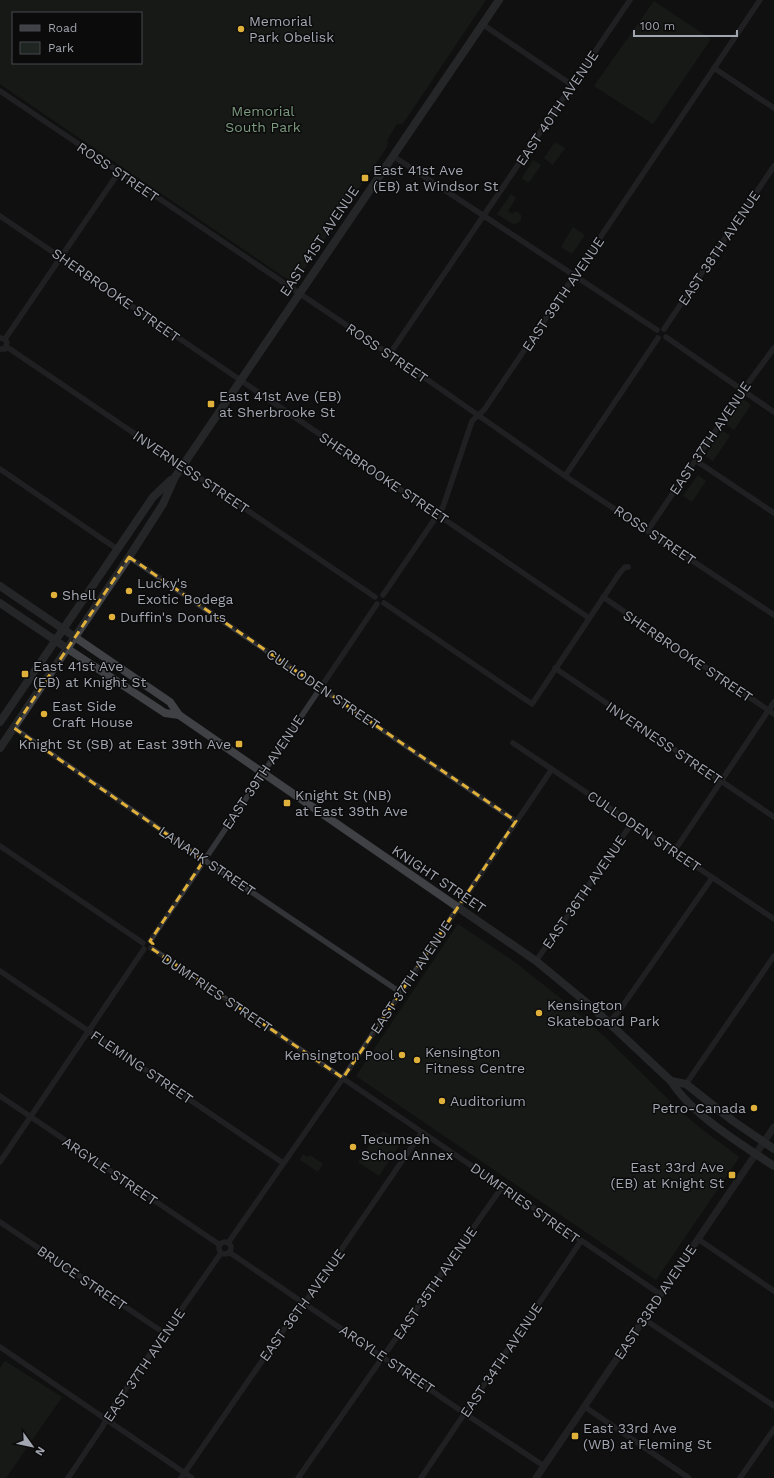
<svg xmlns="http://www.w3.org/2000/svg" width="774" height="1478" viewBox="0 0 774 1478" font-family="'Work Sans',sans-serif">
  <rect width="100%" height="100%" fill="#101011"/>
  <g fill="#1f2520" fill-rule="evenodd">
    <path d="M 0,0 L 486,0 L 404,122 L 402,124 L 397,124 L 387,140 L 388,142 L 387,147 L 297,280 L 294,282 L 290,281 L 0,84 ZM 13,13 L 141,13 L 141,63 L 13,63 Z"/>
    <path d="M 654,1 L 711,39 L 653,124 L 594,86 Z"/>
    <path d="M 555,142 L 565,148 L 553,165 L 544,158 Z"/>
    <path d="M 533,160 L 541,165 L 530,181 L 527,182 L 522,178 Z"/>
    <path d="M 511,194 L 516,198 L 508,211 L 512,214 L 516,211 L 521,215 L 521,220 L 518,223 L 513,224 L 497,214 Z"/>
    <path d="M 573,227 L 585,235 L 572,254 L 561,247 Z"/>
    <path d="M 742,400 L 744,400 L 751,405 L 734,430 L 726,424 Z"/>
    <path d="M 722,430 L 730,436 L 713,461 L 705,456 Z"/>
    <path d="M 698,475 L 706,481 L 692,502 L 683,496 Z"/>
    <path d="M 458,924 L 516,963 L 564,1001 L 605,1037 L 680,1111 L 703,1130 L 738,1156 L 739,1158 L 656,1280 L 356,1076 Z"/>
    <path d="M 383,1131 L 401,1143 L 379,1176 L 358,1162 L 377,1134 L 380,1135 Z"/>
    <path d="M 303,1154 L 308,1157 L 310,1155 L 323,1164 L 318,1172 L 300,1160 Z"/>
    <path d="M 5,1361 L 62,1397 L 6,1478 L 0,1478 L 0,1368 Z"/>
  </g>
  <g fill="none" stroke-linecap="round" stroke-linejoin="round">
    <g stroke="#333438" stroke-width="5.5">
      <path d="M 482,24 L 572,85"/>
      <path d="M 714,68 L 774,108"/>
      <path d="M 0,91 L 435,385 L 565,476 L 774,615"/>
      <path d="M 393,156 L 657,330"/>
      <path d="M 0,216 L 589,618"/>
      <path d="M 664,329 L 774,166"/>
      <path d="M 666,337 L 774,412"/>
      <path d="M 0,338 L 5,339 L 7,343 L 5,349 L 0,349"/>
      <path d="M 5,339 L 119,172"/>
      <path d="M 7,347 L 375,597"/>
      <path d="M 389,355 L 630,0"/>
      <path d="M 695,460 L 774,513"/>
      <path d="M 0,469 L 117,549"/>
      <path d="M 565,476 L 658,338"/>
      <path d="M 648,530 L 743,390 L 774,348"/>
      <path d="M 129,557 L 516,821"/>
      <path d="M 383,595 L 443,507 L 472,421 L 484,410 L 760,0"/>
      <path d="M 603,597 L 774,714"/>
      <path d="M 384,603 L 532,704 L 619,574 L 625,567 L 628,567"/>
      <path d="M 555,668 L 774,817"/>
      <path d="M 14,728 L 204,860 L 400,992"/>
      <path d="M 513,743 L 774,919"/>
      <path d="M 0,846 L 143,943"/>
      <path d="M 673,851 L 679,844 L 774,702"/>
      <path d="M 150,941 L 377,604"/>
      <path d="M 151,948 L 660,1294"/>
      <path d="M 536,961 L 632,823"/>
      <path d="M 0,971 L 283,1163"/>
      <path d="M 609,1023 L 619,1011 L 712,878"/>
      <path d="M 686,1084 L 774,956"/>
      <path d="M 0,1096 L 220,1245"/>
      <path d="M 0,1162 L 144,949"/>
      <path d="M 0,1222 L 164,1333"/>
      <path d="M 698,1239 L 774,1291"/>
      <circle cx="225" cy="1248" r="6"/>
      <path d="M 228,1243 L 343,1078 L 552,769"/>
      <path d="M 229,1252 L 473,1419 L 544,1466"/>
      <path d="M 644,1319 L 774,1406"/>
      <path d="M 0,1347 L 192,1478"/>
      <path d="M 585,1407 L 689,1478"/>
      <path d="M 68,1478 L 103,1426 L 109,1413 L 221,1253"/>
      <path d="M 181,1478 L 298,1309 L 308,1298 L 422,1132"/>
      <path d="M 298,1478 L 502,1187"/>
      <path d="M 421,1478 L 581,1241"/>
      <path d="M 740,1478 L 774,1429"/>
    </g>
    <path stroke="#333438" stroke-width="7" d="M 536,1478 L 774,1127"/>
    <g stroke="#3f4145" stroke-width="8">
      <path d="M 0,586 L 170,702 L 179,715 L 536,961 L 593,1008 L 671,1081 C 692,1115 741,1144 774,1166"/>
      <path d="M 0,603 L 74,653 L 165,713 L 179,715"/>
      <path d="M 0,722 L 153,497 L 171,480"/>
      <path d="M 0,748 L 129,557 L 163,504 L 175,477 L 499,0"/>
      <path d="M 671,1081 L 686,1084 L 733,1121 L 774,1149"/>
    </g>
  </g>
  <path d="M0 0H774V1478H0ZM 129,557 L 516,821 L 343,1078 L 151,948 L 153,944 L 150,941 L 204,860 L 14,728 Z" fill="#101011" fill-opacity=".55" fill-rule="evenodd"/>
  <path fill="none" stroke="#dfb03a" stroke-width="3" stroke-dasharray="8 5" stroke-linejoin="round" d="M 129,557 L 516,821 L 343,1078 L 151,948 L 153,944 L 150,941 L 204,860 L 14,728 Z"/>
  <g fill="#dfb03a" stroke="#0b0b0c" stroke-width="1.5">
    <circle cx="241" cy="29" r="4"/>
    <rect x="361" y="174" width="8" height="8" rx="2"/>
    <rect x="207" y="400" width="8" height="8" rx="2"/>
    <circle cx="129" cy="591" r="4"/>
    <circle cx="54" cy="595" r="4"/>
    <circle cx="112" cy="617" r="4"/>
    <rect x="21" y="670" width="8" height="8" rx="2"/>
    <circle cx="44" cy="714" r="4"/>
    <rect x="235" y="740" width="8" height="8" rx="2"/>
    <rect x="283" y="799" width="8" height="8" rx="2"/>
    <circle cx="539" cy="1013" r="4"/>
    <circle cx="402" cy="1055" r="4"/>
    <circle cx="417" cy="1060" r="4"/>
    <circle cx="442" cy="1101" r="4"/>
    <circle cx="754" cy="1108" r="4"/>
    <circle cx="353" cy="1147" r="4"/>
    <rect x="728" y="1171" width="8" height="8" rx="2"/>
    <rect x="571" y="1432" width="8" height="8" rx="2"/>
  </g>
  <g text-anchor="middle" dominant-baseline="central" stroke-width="3" stroke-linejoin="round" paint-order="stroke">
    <g font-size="14" fill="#a2a6b0" stroke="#0b0b0c" text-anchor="start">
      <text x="249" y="21">Memorial<tspan x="249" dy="16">Park Obelisk</tspan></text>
      <text x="373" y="170">East 41st Ave<tspan x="373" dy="16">(EB) at Windsor St</tspan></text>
      <text x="219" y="396">East 41st Ave (EB)<tspan x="219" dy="16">at Sherbrooke St</tspan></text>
      <text x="137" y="583">Lucky's<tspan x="137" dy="16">Exotic Bodega</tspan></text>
      <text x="62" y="595">Shell</text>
      <text x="120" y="617">Duffin's Donuts</text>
      <text x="33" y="666">East 41st Ave<tspan x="33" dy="16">(EB) at Knight St</tspan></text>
      <text x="52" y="706">East Side<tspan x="52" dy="16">Craft House</tspan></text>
      <text x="231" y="744" text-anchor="end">Knight St (SB) at East 39th Ave</text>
      <text x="295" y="795">Knight St (NB)<tspan x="295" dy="16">at East 39th Ave</tspan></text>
      <text x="547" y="1005">Kensington<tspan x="547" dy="16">Skateboard Park</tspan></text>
      <text x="425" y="1052">Kensington<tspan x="425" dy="16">Fitness Centre</tspan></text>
      <text x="394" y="1055" text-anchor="end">Kensington Pool</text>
      <text x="450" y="1101">Auditorium</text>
      <text x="746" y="1108" text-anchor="end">Petro-Canada</text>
      <text x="361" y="1139">Tecumseh<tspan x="361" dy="16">School Annex</tspan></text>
      <text x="724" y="1167" text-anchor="end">East 33rd Ave<tspan x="724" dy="16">(EB) at Knight St</tspan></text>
      <text x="583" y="1428">East 33rd Ave<tspan x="583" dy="16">(WB) at Fleming St</tspan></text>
    </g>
    <g font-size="14" fill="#a2a6b0" stroke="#0b0b0c">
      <text transform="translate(557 108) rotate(-56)">EAST 40TH AVENUE</text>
      <text transform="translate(118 172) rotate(34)">ROSS STREET</text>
      <text transform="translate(319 241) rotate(-56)">EAST 41ST AVENUE</text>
      <text transform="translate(719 248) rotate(-56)">EAST 38TH AVENUE</text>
      <text transform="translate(563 294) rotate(-56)">EAST 39TH AVENUE</text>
      <text transform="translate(116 295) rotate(35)">SHERBROOKE STREET</text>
      <text transform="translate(387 353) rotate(34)">ROSS STREET</text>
      <text transform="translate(710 438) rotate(-56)">EAST 37TH AVENUE</text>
      <text transform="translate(191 472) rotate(34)">INVERNESS STREET</text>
      <text transform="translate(384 478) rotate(34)">SHERBROOKE STREET</text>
      <text transform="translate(655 535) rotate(34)">ROSS STREET</text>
      <text transform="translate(688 656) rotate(34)">SHERBROOKE STREET</text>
      <text transform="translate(323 689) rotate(34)">CULLODEN STREET</text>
      <text transform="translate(664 743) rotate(34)">INVERNESS STREET</text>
      <text transform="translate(263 772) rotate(-56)">EAST 39TH AVENUE</text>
      <text transform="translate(644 831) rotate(34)">CULLODEN STREET</text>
      <text transform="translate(207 861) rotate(34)">LANARK STREET</text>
      <text transform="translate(439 879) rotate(34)">KNIGHT STREET</text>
      <text transform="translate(584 892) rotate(-55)">EAST 36TH AVENUE</text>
      <text transform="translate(411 977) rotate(-56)">EAST 37TH AVENUE</text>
      <text transform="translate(217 993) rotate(34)">DUMFRIES STREET</text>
      <text transform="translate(142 1067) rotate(34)">FLEMING STREET</text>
      <text transform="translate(110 1171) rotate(34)">ARGYLE STREET</text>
      <text transform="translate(525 1203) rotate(35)">DUMFRIES STREET</text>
      <text transform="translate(82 1278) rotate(34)">BRUCE STREET</text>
      <text transform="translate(435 1283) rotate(-55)">EAST 35TH AVENUE</text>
      <text transform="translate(655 1302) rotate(-56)">EAST 33RD AVENUE</text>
      <text transform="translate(302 1305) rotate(-54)">EAST 36TH AVENUE</text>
      <text transform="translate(387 1359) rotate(34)">ARGYLE STREET</text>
      <text transform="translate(501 1360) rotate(-56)">EAST 34TH AVENUE</text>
      <text transform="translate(144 1365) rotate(-56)">EAST 37TH AVENUE</text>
    </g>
    <g font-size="14" fill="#7b9a7e" stroke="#0b0b0c">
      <text x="263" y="111">Memorial<tspan x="263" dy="16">South Park</tspan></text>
    </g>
  </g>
  <rect x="12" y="12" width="130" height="52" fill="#0b0b0c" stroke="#47494e"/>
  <rect x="20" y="25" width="20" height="6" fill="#3f4145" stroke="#47494e"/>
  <text x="48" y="32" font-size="12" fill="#a2a6b0">Road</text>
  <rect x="20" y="42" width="20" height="12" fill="#1f2520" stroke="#47494e"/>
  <text x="48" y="52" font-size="12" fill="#a2a6b0">Park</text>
  <g transform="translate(32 1446) rotate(123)" stroke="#0b0b0c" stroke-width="3" paint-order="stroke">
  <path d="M0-3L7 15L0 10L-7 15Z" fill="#a2a6b0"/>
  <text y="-6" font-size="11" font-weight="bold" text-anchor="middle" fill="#a2a6b0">N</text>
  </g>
  <path d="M634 30v6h103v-6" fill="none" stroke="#a2a6b0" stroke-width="2"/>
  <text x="640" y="30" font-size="12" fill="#a2a6b0" stroke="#0b0b0c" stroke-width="3" paint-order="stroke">100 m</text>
</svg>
